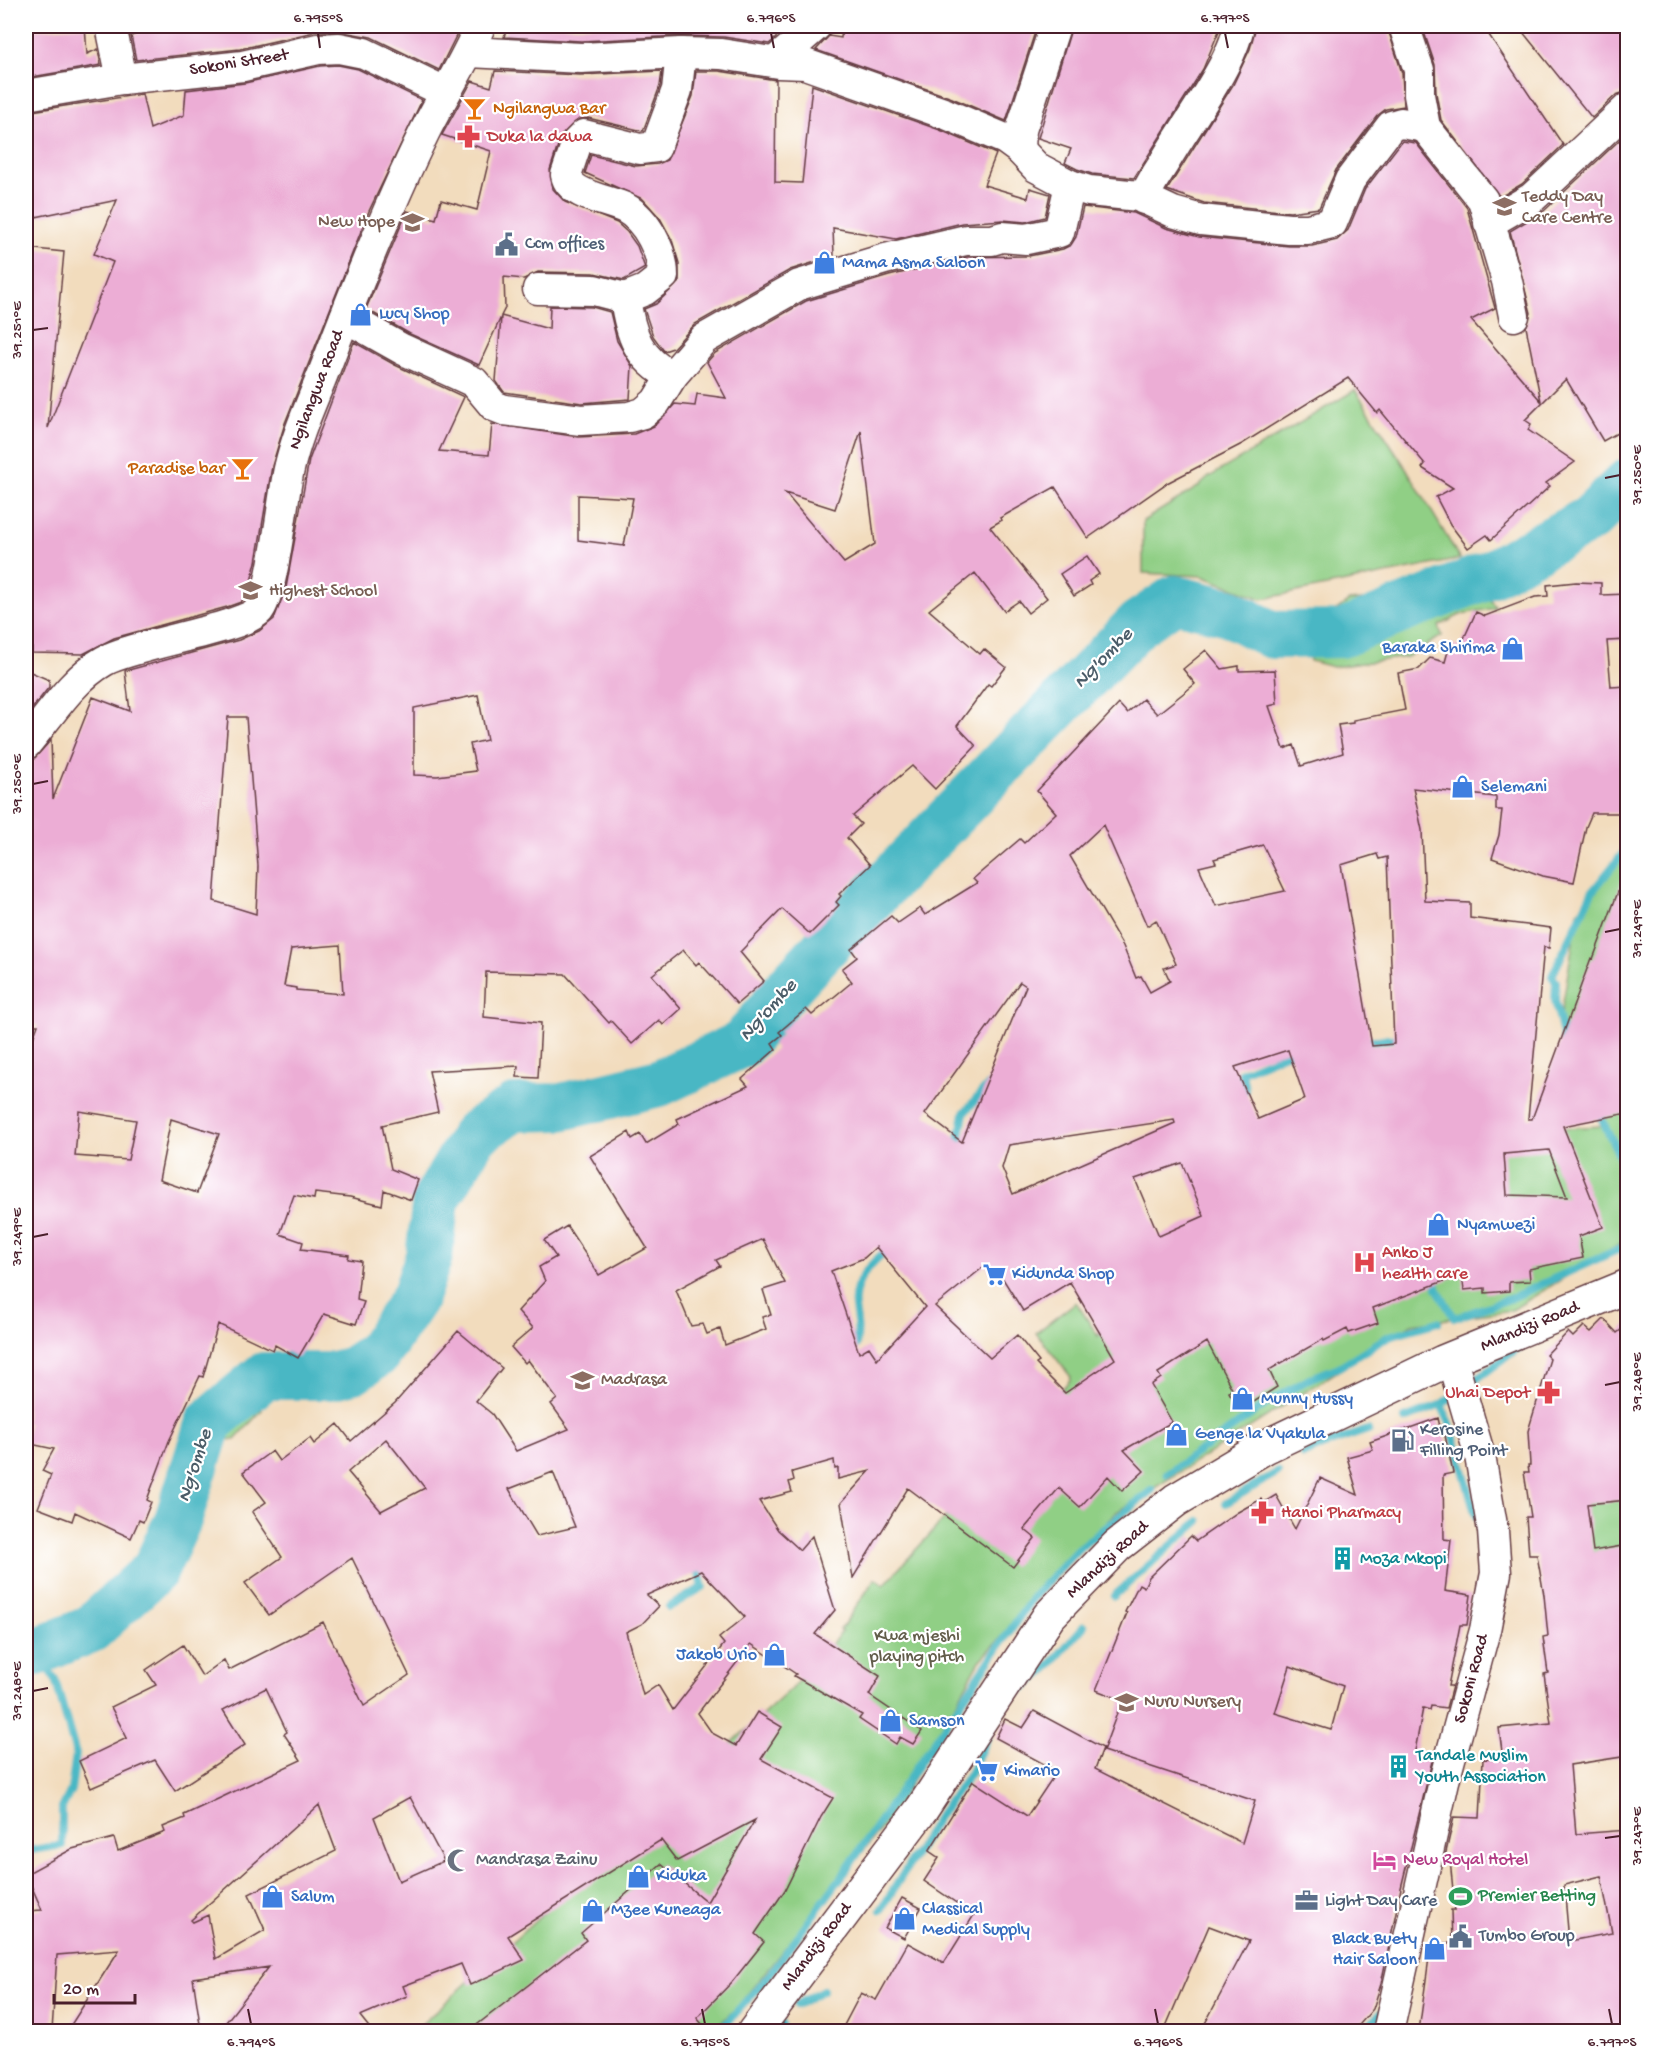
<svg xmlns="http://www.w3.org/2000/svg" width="1653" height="2057" viewBox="0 0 1653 2057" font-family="'Gochi Hand',sans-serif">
  <rect width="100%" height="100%" fill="#fff"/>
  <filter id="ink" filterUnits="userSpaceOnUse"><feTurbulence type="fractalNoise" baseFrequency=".0167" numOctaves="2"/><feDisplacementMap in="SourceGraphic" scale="12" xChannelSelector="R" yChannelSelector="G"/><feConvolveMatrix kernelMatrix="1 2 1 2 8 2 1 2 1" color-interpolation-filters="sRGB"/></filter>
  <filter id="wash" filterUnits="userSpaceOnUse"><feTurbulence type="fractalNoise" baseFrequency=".008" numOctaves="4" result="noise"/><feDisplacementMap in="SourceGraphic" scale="24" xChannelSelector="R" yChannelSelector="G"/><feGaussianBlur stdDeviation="1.35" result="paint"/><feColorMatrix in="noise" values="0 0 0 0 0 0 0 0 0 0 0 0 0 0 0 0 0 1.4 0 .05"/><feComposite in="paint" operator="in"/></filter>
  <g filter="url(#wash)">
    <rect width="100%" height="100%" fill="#f2dcbd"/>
    <g fill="#90cf85" stroke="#6d7758" stroke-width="1.5">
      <path d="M 1355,390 L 1406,468 L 1460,559 L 1262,599 L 1202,576 L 1143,573 L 1143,521 L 1198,487 L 1209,477 Z"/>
      <path d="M 1471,572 L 1496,608 L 1462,614 L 1439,626 L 1442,636 L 1407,657 L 1333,667 L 1310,661 L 1304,633 L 1349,601 L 1387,598 L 1389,610 L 1426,590 Z"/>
      <path d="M 1627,849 L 1627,1239 L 1512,1310 L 1412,1324 L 1115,1513 L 980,1661 L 894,1813 L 738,2006 L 713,2031 L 413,2032 L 791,1689 L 842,1632 L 840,1630 L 875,1579 L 884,1585 L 1070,1380 L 1071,1377 L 1036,1333 L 1076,1302 L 1098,1336 L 1126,1293 L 1442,1134 L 1603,1126 L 1560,1021 L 1578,912 Z"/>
      <path d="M 261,1404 L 262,1410 L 235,1440 L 224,1439 C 216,1427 224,1423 230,1412 L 240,1412 L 246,1416 L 250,1405 Z"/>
      <path d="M 1627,1456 L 1627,1739 L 1573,1518 L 1627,1464 Z"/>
    </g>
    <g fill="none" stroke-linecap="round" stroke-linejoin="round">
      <g stroke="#49b7c4" stroke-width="8">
        <path d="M 1362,1041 L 1403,1038"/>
        <path d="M 1565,1044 L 1555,1000 L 1556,982 L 1552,976 L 1592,892 L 1628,847"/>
        <path d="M 1237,1092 L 1245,1090 L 1242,1072 L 1299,1048"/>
        <path d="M 1597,1109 L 1628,1174"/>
        <path d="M 957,1151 L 964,1113 L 991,1082"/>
        <path d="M 1436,1275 L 1437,1288 L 1454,1318"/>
        <path d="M 1458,1317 L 1509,1299 L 1628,1245"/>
        <path d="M 848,1348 L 856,1345 C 859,1328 857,1324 855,1307 C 852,1282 871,1263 889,1248"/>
        <path d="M 1466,1387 L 1525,1343"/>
        <path d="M 1441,1405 L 1450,1423 L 1476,1516"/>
        <path d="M 1405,1419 L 1441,1405 L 1455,1395"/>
        <path d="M 1205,1447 L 1271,1401 L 1311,1378 L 1339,1367 L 1389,1336 L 1438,1322"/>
        <path d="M 1303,1455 L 1324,1445 L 1368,1430"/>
        <path d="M 1167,1474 L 1199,1451"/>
        <path d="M 1226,1503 L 1278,1472"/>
        <path d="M 1114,1596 L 1199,1521"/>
        <path d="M 669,1607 L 703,1587 L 696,1562"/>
        <path d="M 1011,1697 L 1043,1673 L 1084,1626"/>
        <path d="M 26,1851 L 62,1845 L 62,1808 L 71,1790 L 76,1754 L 55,1679 L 36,1652"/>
        <path d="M 881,1910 L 938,1817 L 970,1774 L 988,1736"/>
        <path d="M 797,2005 L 823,1990"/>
        <path d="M 719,2032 L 770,1974 L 845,1872 L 1033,1597 L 1077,1550 L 1152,1490"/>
        <path d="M 777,2032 L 781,2024"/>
        <path d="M 1364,2032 L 1381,2012"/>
      </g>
      <path stroke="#49b7c4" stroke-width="48" d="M 26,1649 L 36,1652 L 91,1629 L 155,1570 L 178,1520 L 209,1422 L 264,1376 L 330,1376 L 353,1370 L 377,1354 L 415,1297 L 429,1256 L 436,1200 L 475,1134 L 514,1108 L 561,1107 L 659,1083 L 742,1044 L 791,984 L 835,936 L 1138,624 L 1175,599 L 1228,612 L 1272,635 L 1341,634 L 1490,574 L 1590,519 L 1628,482"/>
    </g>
    <g id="blocks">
      <g fill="#ecadd5" fill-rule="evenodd">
        <path d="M 85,26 L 87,54 L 98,49 L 101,65 L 26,78 L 26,31 Z"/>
        <path d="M 158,26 L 461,26 L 439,70 L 371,37 L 338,31 L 314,32 L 240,49 L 136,60 L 131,36 Z"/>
        <path d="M 507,26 L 777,26 L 776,38 L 769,44 L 724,37 L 681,36 L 581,41 L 504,37 Z"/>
        <path d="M 842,26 L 1037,26 L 1006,121 L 952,98 L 816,50 L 829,36 L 841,38 Z"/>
        <path d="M 1072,26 L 1221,26 L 1203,69 L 1134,178 L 1092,174 L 1077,169 L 1065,163 L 1071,149 L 1038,138 Z"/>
        <path d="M 1256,26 L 1387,26 L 1402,73 L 1404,106 L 1386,109 L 1377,116 L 1336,170 L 1319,208 L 1290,212 L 1204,203 L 1167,190 L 1233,85 L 1250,49 Z"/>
        <path d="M 1422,26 L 1483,26 L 1563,145 L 1522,184 L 1500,197 L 1441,120 L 1436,93 L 1435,65 Z"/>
        <path d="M 1518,26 L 1628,26 L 1628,91 L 1616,95 L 1592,118 Z"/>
        <path d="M 338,65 L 358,69 L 422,100 L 369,211 L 285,423 L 272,466 L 256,562 L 248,593 L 241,602 L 227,607 L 114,638 L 83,654 L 32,653 L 31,604 L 26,603 L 26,248 L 64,252 L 48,428 L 113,262 L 94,254 L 117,200 L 26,219 L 26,112 L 142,94 L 150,129 L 184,115 L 186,90 L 245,83 L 320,66 Z"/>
        <path d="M 495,71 L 580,75 L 662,71 L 660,86 L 643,131 L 588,118 L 579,119 L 561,136 L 550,170 L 553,189 L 565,202 L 617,223 L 627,232 L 637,246 L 645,268 L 624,280 L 594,273 L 538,272 L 524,279 L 504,277 L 505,308 L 501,316 L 549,329 L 550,306 L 592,307 L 610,312 L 617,341 L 632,366 L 630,399 L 582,403 L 504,392 L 496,381 L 501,317 L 479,365 L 410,334 L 366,309 L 407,211 L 436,219 L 441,200 L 477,210 L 491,151 L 442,135 L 472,81 L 491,87 Z"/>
        <path d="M 696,71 L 719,71 L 776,80 L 775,182 L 802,183 L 812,85 L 940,130 L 996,154 L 984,185 L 1028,198 L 1030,188 L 1050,194 L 1045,217 L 1025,222 L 1003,220 L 962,223 L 896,239 L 833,228 L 834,256 L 790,270 L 695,324 L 673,348 L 664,351 L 653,336 L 644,309 L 656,304 L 679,282 L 679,263 L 672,240 L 660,218 L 643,199 L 585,173 L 591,155 L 636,166 L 658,164 L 667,160 L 693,96 Z"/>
        <path d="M 1628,132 L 1628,427 L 1603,441 L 1566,379 L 1525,420 L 1531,424 L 1528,430 L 1575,462 L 1546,483 L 1550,486 L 1491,540 L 1487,535 L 1468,548 L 1450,524 L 1436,497 L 1453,488 L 1422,468 L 1425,464 L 1380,410 L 1377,413 L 1348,378 L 1242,444 L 1167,483 L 1088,538 L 1055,487 L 1000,518 L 1002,520 L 990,527 L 1047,598 L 1028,613 L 1019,601 L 1004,611 L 975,573 L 929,610 L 980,654 L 984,649 L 1006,667 L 991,686 L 988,684 L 957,726 L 976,746 L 935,789 L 912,766 L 853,816 L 861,824 L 847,838 L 870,865 L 839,894 L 841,896 L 836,902 L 839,905 L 810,934 L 782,909 L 740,952 L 764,981 L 737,1004 L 699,962 L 696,965 L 683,950 L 652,975 L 681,1009 L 663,1025 L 659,1020 L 632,1044 L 611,1021 L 609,1023 L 565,974 L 486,972 L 484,1017 L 541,1023 L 538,1078 L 517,1077 L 518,1066 L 429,1071 L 438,1112 L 382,1125 L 391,1169 L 418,1180 L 411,1200 L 384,1190 L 382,1205 L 350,1197 L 315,1193 L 314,1199 L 294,1195 L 280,1234 L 303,1242 L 301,1249 L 349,1255 L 348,1259 L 361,1261 L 357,1300 L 364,1302 L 356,1324 L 324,1314 L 298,1358 L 275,1345 L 273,1350 L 218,1324 L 203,1377 L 200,1376 L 169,1441 L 147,1500 L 151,1502 L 143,1522 L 139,1520 L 131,1538 L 75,1512 L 72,1521 L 38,1508 L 51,1475 L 42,1471 L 54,1449 L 26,1443 L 29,1423 L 26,1423 L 28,1338 L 26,1338 L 26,1057 L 38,1025 L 26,1025 L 26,778 L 29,779 L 33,760 L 51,740 L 53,799 L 93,697 L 130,711 L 125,671 L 239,640 L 259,631 L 274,619 L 286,588 L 309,460 L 354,342 L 395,365 L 464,397 L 439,451 L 489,455 L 492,424 L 579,437 L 634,434 L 654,426 L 675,404 L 695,406 L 697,394 L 726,398 L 707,362 L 715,353 L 806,301 L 889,276 L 968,257 L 1029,256 L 1063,249 L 1071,245 L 1076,237 L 1083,207 L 1134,213 L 1166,228 L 1199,237 L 1289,246 L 1312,246 L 1337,240 L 1348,230 L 1365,189 L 1402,141 L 1416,143 L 1467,208 L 1495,308 L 1471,320 L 1541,401 L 1526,327 L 1531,313 L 1510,231 L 1544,211 ZM 861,431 L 875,544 L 844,563 L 785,493 L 835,509 ZM 578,495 L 633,498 L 624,546 L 578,540 ZM 478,695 L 487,740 L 470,744 L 476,771 L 437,776 L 414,775 L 414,708 ZM 228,717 L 246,717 L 258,866 L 256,914 L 214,901 ZM 340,945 L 343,994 L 296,990 L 296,988 L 284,986 L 291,949 ZM 79,1111 L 136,1120 L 128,1160 L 75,1156 ZM 171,1119 L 219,1134 L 197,1193 L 159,1180 Z"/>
        <path d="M 1087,556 L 1099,574 L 1089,581 L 1091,585 L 1074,596 L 1060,574 Z"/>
        <path d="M 1576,582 L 1601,583 L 1601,595 L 1628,594 L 1628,640 L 1607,641 L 1611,687 L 1628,686 L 1628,813 L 1592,813 L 1586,827 L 1574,882 L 1543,876 L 1492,858 L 1499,835 L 1502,810 L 1496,810 L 1496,797 L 1413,788 L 1422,830 L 1425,901 L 1470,903 L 1470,918 L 1551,928 L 1549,948 L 1544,947 L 1528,1119 L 1532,1119 L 1591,958 L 1593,959 L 1625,873 L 1628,873 L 1628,1113 L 1563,1126 L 1603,1227 L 1579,1236 L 1583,1258 L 1529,1269 L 1530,1281 L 1509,1282 L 1509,1291 L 1485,1293 L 1485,1288 L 1464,1290 L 1462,1274 L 1373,1308 L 1378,1323 L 1349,1333 L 1347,1329 L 1324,1341 L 1323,1339 L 1269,1370 L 1277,1387 L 1240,1411 L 1229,1392 L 1232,1389 L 1207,1342 L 1158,1373 L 1161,1378 L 1151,1385 L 1172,1422 L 1124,1450 L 1144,1471 L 1122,1491 L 1108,1476 L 1080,1507 L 1059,1488 L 1024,1529 L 1035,1538 L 1013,1567 L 908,1488 L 853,1578 L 841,1503 L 870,1471 L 838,1479 L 838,1468 L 835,1469 L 834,1460 L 792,1472 L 794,1480 L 789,1482 L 792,1492 L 759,1501 L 778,1530 L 800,1550 L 812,1536 L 835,1610 L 815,1634 L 880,1676 L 869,1695 L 922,1731 L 913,1744 L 900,1737 L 896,1744 L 859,1719 L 862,1715 L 794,1676 L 796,1674 L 751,1644 L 698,1713 L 712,1733 L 736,1746 L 757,1712 L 782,1727 L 761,1759 L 833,1798 L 821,1817 L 785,1890 L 755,1934 L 764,1942 L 732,1982 L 697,2018 L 708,2031 L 469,2031 L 586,1940 L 581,1933 L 661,1864 L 707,1902 L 755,1820 L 677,1861 L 661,1840 L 508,1936 L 524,1960 L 470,1985 L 461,1964 L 403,1986 L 407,1996 L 360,2016 L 372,2031 L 219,2031 L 269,1967 L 193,1978 L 201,2031 L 67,2031 L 119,1950 L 57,1955 L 52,2031 L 26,2031 L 26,1911 L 42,1910 L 26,1874 L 72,1849 L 114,1838 L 118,1851 L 165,1832 L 163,1827 L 185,1818 L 184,1815 L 301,1760 L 284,1734 L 287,1732 L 266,1688 L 223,1710 L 245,1745 L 175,1791 L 155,1760 L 91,1788 L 79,1761 L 127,1738 L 111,1707 L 156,1685 L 146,1670 L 183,1645 L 202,1676 L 224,1660 L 229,1670 L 323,1622 L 364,1706 L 409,1675 L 352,1558 L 269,1615 L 245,1583 L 282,1557 L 252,1512 L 266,1502 L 243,1472 L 272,1451 L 279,1461 L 310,1438 L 314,1444 L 338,1424 L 351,1441 L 395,1403 L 458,1331 L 502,1368 L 476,1401 L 492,1414 L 516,1451 L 569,1429 L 551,1404 L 557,1399 L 528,1360 L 525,1363 L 511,1347 L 533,1328 L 518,1311 L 545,1281 L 539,1267 L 556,1257 L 544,1240 L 567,1226 L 599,1275 L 647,1248 L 590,1156 L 629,1132 L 632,1139 L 640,1134 L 646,1144 L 679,1124 L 677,1119 L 748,1086 L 742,1079 L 776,1049 L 772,1043 L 782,1035 L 779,1032 L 806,1009 L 812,1015 L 852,982 L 842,969 L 857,957 L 851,949 L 891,916 L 898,923 L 920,908 L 925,915 L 977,883 L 973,879 L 1020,839 L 1024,843 L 1056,813 L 1037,791 L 1119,704 L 1127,713 L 1143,699 L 1157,714 L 1195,684 L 1183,669 L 1206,650 L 1222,669 L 1239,666 L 1239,671 L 1275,670 L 1277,704 L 1269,706 L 1284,749 L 1294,745 L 1301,766 L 1343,753 L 1338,725 L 1353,723 L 1353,720 L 1405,710 L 1398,673 L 1419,669 L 1430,658 L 1445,662 L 1450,644 L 1460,647 L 1476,612 L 1485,616 L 1535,597 L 1548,596 L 1547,585 ZM 1103,825 L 1147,926 L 1156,920 L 1176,964 L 1164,968 L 1170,981 L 1150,992 L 1141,976 L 1136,978 L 1123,946 L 1070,856 ZM 1263,845 L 1285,891 L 1216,906 L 1199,867 L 1216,863 L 1214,859 ZM 1377,854 L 1379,859 L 1387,857 L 1394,1044 L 1372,1046 L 1341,865 ZM 1020,982 L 1026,986 L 962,1142 L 925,1114 ZM 1288,1050 L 1305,1099 L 1258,1119 L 1235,1067 ZM 1174,1120 L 1175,1123 L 1013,1194 L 1002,1168 L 1009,1145 ZM 1549,1150 L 1567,1197 L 1507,1195 L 1504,1154 ZM 1182,1163 L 1204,1216 L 1159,1236 L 1135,1179 ZM 763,1239 L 785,1283 L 763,1290 L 771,1315 L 762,1317 L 766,1329 L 725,1345 L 720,1329 L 707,1334 L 703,1324 L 691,1326 L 676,1290 L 720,1266 L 716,1260 ZM 876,1247 L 925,1307 L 877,1359 L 869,1347 L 859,1353 L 831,1271 L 864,1258 ZM 986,1265 L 994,1278 L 1000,1274 L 1023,1311 L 1070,1282 L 1115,1359 L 1065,1393 L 1036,1364 L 1039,1362 L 1017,1335 L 990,1358 L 935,1306 ZM 386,1439 L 425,1488 L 381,1511 L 348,1472 ZM 553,1472 L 575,1527 L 537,1536 L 509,1489 ZM 701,1571 L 745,1617 L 719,1638 L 724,1644 L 673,1710 L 658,1685 L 643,1695 L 626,1632 L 642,1624 L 659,1606 L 647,1595 ZM 410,1797 L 444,1861 L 399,1881 L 374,1817 ZM 319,1805 L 336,1851 L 249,1894 L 265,1930 L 216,1959 L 208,1915 L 193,1922 L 191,1920 Z"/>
        <path d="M 26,670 L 49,680 L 49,687 L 31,710 L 26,710 Z"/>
        <path d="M 1604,1319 L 1617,1333 L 1628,1324 L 1628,1500 L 1587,1504 L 1593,1551 L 1628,1545 L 1628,1756 L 1570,1765 L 1576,1834 L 1628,1830 L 1628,2031 L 1419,2031 L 1431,1943 L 1452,1943 L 1451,1910 L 1455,1910 L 1450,1860 L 1444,1861 L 1454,1817 L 1480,1818 L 1483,1759 L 1503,1760 L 1499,1728 L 1551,1723 L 1544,1674 L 1548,1673 L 1543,1637 L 1548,1636 L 1544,1595 L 1537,1555 L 1529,1555 L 1526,1517 L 1531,1517 L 1524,1472 L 1529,1472 L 1528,1465 L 1530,1465 L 1528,1431 L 1550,1359 L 1546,1355 L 1568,1332 L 1573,1337 L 1584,1326 L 1591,1332 ZM 1601,1876 L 1612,1933 L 1569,1941 L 1564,1885 Z"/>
        <path d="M 1438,1418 L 1440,1427 L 1443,1426 L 1453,1473 L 1443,1475 L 1444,1539 L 1451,1540 L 1445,1591 L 1471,1595 L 1467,1625 L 1460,1625 L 1448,1686 L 1452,1686 L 1446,1708 L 1431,1706 L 1430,1710 L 1423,1708 L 1415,1751 L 1433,1757 L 1401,1888 L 1381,1984 L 1373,2009 L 1354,2031 L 1201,2031 L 1249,1941 L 1209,1926 L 1164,2031 L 841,2031 L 861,1993 L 876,2000 L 908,1943 L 944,1963 L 974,1915 L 924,1881 L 939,1858 L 929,1851 L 973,1781 L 1027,1816 L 1057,1771 L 996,1738 L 1005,1719 L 1023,1728 L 1034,1711 L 1103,1748 L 1095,1769 L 1242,1843 L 1255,1801 L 1103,1751 L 1122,1700 L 1096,1690 L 1127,1613 L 1125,1612 L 1139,1584 L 1144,1587 L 1149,1577 L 1191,1536 L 1196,1541 L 1238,1512 L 1261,1499 L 1263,1503 L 1276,1495 L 1295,1529 L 1320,1478 L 1358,1495 L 1347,1457 L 1373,1450 L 1370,1442 ZM 1290,1666 L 1343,1686 L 1331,1730 L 1275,1713 Z"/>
        <path d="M 902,1898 L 921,1908 L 904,1938 L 885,1928 Z"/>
      </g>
    </g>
  </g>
  <g filter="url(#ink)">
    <use href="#blocks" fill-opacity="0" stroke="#633b41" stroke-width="1.5"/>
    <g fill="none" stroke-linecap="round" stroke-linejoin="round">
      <defs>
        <g id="street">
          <path d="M 111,26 L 122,79"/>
          <path d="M 1404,26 L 1419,70 L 1419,95 L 1425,127 L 1483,200 L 1507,281 L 1514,316"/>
          <path d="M 469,52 L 581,58 L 681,53 L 721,54 L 778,63 L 805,64 L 946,114 L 1005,139 L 1020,150 L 1036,167 L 1070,185 L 1089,191 L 1139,196 L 1173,212 L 1201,220 L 1289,229 L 1308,229 L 1332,223 L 1350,180 L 1391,126 L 1401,123 L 1425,127"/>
          <path d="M 778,59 L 816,26"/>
          <path d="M 26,95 L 122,79 L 243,66 L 318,49 L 339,48 L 364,53 L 445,92"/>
          <path d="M 1020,150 L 1021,130 L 1055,26"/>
          <path d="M 1144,199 C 1148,186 1157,174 1164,163 C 1186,124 1231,67 1239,26"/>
          <path d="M 1489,223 L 1532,198 L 1628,108"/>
          <path d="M 538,289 L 594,290 L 625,298 C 630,333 638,360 672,376"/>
          <path d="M 625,298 L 645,290 L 663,276 C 663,252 647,220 625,208 C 609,200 570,196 566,175 L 577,142 L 584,135 L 640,149 L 656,147 L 677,90 L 681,53"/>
          <path d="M 345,317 L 402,349 L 474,382 L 494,406 L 504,410 L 581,420 L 629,417 L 643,413 L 656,402 L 672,376 L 704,339 L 799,285 L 885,259 L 966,240 L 992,240 L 1002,237 L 1026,239 L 1059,232 L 1070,185"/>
          <path d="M 26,744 C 49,717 72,679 104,661 C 134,644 243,629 259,610 C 274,592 282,499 289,469 C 297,433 313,400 326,366 C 356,287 388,206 425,131 C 443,95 465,62 480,26"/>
          <path d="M 1388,2032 L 1444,1781 L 1485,1630 L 1496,1573 L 1493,1531 L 1480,1456 L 1452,1360"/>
        </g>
        <path id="secondary" d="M 754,2032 L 922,1809 L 1049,1616 L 1117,1546 L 1176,1500 L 1265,1447 L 1443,1362 L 1628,1286"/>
      </defs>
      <use href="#street" stroke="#633b41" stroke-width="33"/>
      <use href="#secondary" stroke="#633b41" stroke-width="36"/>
      <use href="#street" stroke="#fff" stroke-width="30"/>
      <use href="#secondary" stroke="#fff" stroke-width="33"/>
    </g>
  </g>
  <path fill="none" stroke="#4a1f2b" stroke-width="2" d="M 318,33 L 320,48M 771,33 L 774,48M 1225,33 L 1228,48M 33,330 L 48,328M 1605,478 L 1620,475M 33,784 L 48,781M 1605,932 L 1620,929M 33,1237 L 48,1234M 1605,1385 L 1620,1382M 33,1691 L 48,1688M 1605,1838 L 1620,1836M 248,2009 L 251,2024M 702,2009 L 705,2024M 1155,2009 L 1158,2024M 1609,2009 L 1612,2024"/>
  <defs>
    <symbol id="bar-bare" viewBox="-9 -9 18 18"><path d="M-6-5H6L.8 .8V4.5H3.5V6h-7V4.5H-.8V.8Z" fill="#e8710a" stroke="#fff" stroke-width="2.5" paint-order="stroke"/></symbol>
    <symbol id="pharmacy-bare" viewBox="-9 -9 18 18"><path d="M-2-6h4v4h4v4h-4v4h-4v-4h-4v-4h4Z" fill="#e0444e" stroke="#fff" stroke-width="2.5" paint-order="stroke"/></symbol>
    <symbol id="school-bare" viewBox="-9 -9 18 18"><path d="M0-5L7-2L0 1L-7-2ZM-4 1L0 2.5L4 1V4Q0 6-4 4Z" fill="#8d6e63" stroke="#fff" stroke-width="2.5" paint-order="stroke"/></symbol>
    <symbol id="civic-bare" viewBox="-9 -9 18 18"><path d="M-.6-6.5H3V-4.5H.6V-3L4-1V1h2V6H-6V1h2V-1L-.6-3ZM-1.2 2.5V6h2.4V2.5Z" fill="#5c6f8a" stroke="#fff" stroke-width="2.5" paint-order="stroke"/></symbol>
    <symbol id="shop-bare" viewBox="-9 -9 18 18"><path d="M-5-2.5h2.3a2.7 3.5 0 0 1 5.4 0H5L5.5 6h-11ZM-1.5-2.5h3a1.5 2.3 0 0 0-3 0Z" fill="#3f7fe0" stroke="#fff" stroke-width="2.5" paint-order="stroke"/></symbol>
    <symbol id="hospital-bare" viewBox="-9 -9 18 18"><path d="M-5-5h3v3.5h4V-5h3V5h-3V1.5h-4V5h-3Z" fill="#e0444e" stroke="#fff" stroke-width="2.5" paint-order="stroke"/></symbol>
    <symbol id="supermarket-bare" viewBox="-9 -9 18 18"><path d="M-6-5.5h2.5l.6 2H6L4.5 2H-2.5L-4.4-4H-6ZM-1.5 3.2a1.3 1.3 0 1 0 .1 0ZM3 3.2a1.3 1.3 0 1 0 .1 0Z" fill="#3f7fe0" stroke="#fff" stroke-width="2.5" paint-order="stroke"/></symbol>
    <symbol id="university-bare" viewBox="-9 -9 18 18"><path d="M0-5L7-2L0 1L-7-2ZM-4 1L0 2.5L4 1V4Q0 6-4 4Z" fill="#8d6e63" stroke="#fff" stroke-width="2.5" paint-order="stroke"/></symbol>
    <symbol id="fuel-bare" viewBox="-9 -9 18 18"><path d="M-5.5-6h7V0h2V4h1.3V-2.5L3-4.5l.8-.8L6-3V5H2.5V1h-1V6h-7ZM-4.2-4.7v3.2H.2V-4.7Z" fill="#5c6f8a" stroke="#fff" stroke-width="2.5" paint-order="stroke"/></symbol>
    <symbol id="building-bare" viewBox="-9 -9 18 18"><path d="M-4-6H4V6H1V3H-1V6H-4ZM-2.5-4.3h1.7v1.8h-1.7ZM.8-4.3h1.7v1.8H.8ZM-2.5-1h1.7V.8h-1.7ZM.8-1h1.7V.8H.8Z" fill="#0f9aa8" stroke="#fff" stroke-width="2.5" paint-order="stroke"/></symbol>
    <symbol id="mosque-bare" viewBox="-9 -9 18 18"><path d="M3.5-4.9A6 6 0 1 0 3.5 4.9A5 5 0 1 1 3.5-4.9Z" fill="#6b7280" stroke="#fff" stroke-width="2.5" paint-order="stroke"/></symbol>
    <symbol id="hotel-bare" viewBox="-9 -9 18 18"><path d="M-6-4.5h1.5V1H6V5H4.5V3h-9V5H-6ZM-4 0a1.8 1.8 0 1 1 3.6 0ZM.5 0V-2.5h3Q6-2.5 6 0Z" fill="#d1479c" stroke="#fff" stroke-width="2.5" paint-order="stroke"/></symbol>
    <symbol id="stadium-bare" viewBox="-9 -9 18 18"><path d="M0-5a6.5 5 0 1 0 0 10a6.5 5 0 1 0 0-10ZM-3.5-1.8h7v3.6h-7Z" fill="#2e9e5b" stroke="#fff" stroke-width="2.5" paint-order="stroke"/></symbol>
    <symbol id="office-bare" viewBox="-9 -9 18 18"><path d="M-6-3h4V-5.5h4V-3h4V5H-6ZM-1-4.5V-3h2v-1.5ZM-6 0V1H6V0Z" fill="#5c6f8a" stroke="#fff" stroke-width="2.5" paint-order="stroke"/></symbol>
  </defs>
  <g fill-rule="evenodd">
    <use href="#bar-bare" x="458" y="92" width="33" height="33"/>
    <use href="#pharmacy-bare" x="452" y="120" width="33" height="33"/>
    <use href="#school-bare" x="1488" y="190" width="33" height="33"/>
    <use href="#school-bare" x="396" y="206" width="33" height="33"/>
    <use href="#civic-bare" x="490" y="228" width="33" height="33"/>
    <use href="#shop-bare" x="808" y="246" width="33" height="33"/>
    <use href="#shop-bare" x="344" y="298" width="33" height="33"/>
    <use href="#bar-bare" x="226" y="452" width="33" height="33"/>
    <use href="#school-bare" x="234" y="574" width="33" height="33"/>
    <use href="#shop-bare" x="1496" y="632" width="33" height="33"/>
    <use href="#shop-bare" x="1446" y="770" width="33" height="33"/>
    <use href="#shop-bare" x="1422" y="1208" width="33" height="33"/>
    <use href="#hospital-bare" x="1348" y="1246" width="33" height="33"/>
    <use href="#supermarket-bare" x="978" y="1258" width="33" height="33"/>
    <use href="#university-bare" x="566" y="1364" width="33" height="33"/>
    <use href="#pharmacy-bare" x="1532" y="1376" width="33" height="33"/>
    <use href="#shop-bare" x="1226" y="1382" width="33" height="33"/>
    <use href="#shop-bare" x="1160" y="1418" width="33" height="33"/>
    <use href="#fuel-bare" x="1386" y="1424" width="33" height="33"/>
    <use href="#pharmacy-bare" x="1246" y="1496" width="33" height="33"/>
    <use href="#building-bare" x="1326" y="1542" width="33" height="33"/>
    <use href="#shop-bare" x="758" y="1638" width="33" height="33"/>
    <use href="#school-bare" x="1110" y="1686" width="33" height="33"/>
    <use href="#shop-bare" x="874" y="1704" width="33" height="33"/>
    <use href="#building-bare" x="1382" y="1750" width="33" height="33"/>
    <use href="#supermarket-bare" x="970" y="1754" width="33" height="33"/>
    <use href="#mosque-bare" x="442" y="1844" width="33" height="33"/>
    <use href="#hotel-bare" x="1368" y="1844" width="33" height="33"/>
    <use href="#shop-bare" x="622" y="1860" width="33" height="33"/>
    <use href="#stadium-bare" x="1444" y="1880" width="33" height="33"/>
    <use href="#shop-bare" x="256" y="1880" width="33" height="33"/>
    <use href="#office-bare" x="1290" y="1884" width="33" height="33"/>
    <use href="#shop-bare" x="576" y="1894" width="33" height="33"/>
    <use href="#shop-bare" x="888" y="1902" width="33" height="33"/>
    <use href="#civic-bare" x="1444" y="1920" width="33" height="33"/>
    <use href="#shop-bare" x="1418" y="1932" width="33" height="33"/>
  </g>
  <g text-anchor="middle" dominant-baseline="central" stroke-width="4.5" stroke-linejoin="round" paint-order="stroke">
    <g font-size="18" fill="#4a1f2b" stroke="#fff">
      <text transform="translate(239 63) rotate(-9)">Sokoni Street</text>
      <text transform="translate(317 390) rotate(-69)">Ngilangwa Road</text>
      <text transform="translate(1530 1327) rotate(-23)">Mlandizi Road</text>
      <text transform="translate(1108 1560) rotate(-43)">Mlandizi Road</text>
      <text transform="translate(1472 1679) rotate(-75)">Sokoni Road</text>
      <text transform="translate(817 1947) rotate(-53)">Mlandizi Road</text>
    </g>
    <g font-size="18" fill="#c56008" stroke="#fff" text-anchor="start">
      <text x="493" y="109">Ngilangwa Bar</text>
      <text x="225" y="469" text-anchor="end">Paradise bar</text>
    </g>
    <g font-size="18" fill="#be3a42" stroke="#fff" text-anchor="start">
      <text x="487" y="137">Duka la dawa</text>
      <text x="1382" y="1253">Anko J<tspan x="1382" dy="21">health care</tspan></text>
      <text x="1530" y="1393" text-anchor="end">Uhai Depot</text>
      <text x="1281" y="1513">Hanoi Pharmacy</text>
    </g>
    <g font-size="18" fill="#785e54" stroke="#fff" text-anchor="start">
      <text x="1522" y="197">Teddy Day<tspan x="1522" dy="21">Care Centre</tspan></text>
      <text x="395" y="222" text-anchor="end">New Hope</text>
      <text x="269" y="591">Highest School</text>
      <text x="601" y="1380">Madrasa</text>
      <text x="1144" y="1702">Nuru Nursery</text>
    </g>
    <g font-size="18" fill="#4e5e75" stroke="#fff" text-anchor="start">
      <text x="525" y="244">Ccm offices</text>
      <text x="1420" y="1430">Kerosine<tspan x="1420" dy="21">Filling Point</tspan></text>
      <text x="1325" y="1901">Light Day Care</text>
      <text x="1479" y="1936">Tumbo Group</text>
    </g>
    <g font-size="18" fill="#366cbe" stroke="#fff" text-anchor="start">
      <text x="842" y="263">Mama Asma Saloon</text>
      <text x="379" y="314">Lucy Shop</text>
      <text x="1495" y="648" text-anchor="end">Baraka Shirima</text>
      <text x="1481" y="787">Selemani</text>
      <text x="1457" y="1225">Nyamwezi</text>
      <text x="1012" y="1274">Kidunda Shop</text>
      <text x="1261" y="1399">Munny Hussy</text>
      <text x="1195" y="1434">Genge la Vyakula</text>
      <text x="757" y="1655" text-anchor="end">Jakob Urio</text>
      <text x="909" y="1721">Samson</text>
      <text x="1004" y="1771">Kimario</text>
      <text x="656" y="1876">Kiduka</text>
      <text x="291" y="1897">Salum</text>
      <text x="922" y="1909">Classical<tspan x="922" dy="21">Medical Supply</tspan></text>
      <text x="611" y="1910">Mzee Kuneaga</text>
      <text x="1417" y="1939" text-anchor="end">Black Buety<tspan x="1417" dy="21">Hair Saloon</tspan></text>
    </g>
    <g font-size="18" fill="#0d838f" stroke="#fff" text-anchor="start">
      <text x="1360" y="1559">Moza Mkopi</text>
      <text x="1416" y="1756">Tandale Muslim<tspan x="1416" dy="21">Youth Association</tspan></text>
    </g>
    <g font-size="18" fill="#625d4a" stroke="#fff">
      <text x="917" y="1636">Kwa mjeshi<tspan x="917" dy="21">playing pitch</tspan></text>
    </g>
    <g font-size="18" fill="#5b616d" stroke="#fff" text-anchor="start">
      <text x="476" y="1860">Mandrasa Zainu</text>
    </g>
    <g font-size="18" fill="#b23c85" stroke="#fff" text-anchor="start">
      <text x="1403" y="1860">New Royal Hotel</text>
    </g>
    <g font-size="18" fill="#27864d" stroke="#fff" text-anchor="start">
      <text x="1478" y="1896">Premier Betting</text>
    </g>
    <g font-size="20" font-style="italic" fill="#4a5c68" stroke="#fff">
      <text transform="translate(1104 659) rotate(-46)">Ng'ombe</text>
      <text transform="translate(769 1011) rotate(-48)">Ng'ombe</text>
      <text transform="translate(196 1466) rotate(-72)">Ng'ombe</text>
    </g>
  </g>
  <rect width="1653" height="2057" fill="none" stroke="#fff" stroke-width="66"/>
  <path d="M54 1994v9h81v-9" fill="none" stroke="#4a1f2b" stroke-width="3"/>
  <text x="63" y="1994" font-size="18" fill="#4a1f2b" stroke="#ffffff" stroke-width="4.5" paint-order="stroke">20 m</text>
  <rect x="33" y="33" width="1587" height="1991" fill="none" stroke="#4a1f2b" stroke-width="2"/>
  <g font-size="15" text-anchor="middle" fill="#4a1f2b">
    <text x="318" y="22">6.795°S</text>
    <text x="771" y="22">6.796°S</text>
    <text x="1225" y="22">6.797°S</text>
    <text transform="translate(16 330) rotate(-90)" y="5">39.251°E</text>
    <text transform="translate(1636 475) rotate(-90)" y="5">39.250°E</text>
    <text transform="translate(16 784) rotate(-90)" y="5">39.250°E</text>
    <text transform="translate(1636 929) rotate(-90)" y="5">39.249°E</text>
    <text transform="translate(16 1237) rotate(-90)" y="5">39.249°E</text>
    <text transform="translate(1636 1382) rotate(-90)" y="5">39.248°E</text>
    <text transform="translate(16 1691) rotate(-90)" y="5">39.248°E</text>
    <text transform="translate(1636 1836) rotate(-90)" y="5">39.247°E</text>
    <text x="251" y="2046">6.794°S</text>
    <text x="705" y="2046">6.795°S</text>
    <text x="1158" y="2046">6.796°S</text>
    <text x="1612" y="2046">6.797°S</text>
  </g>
</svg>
